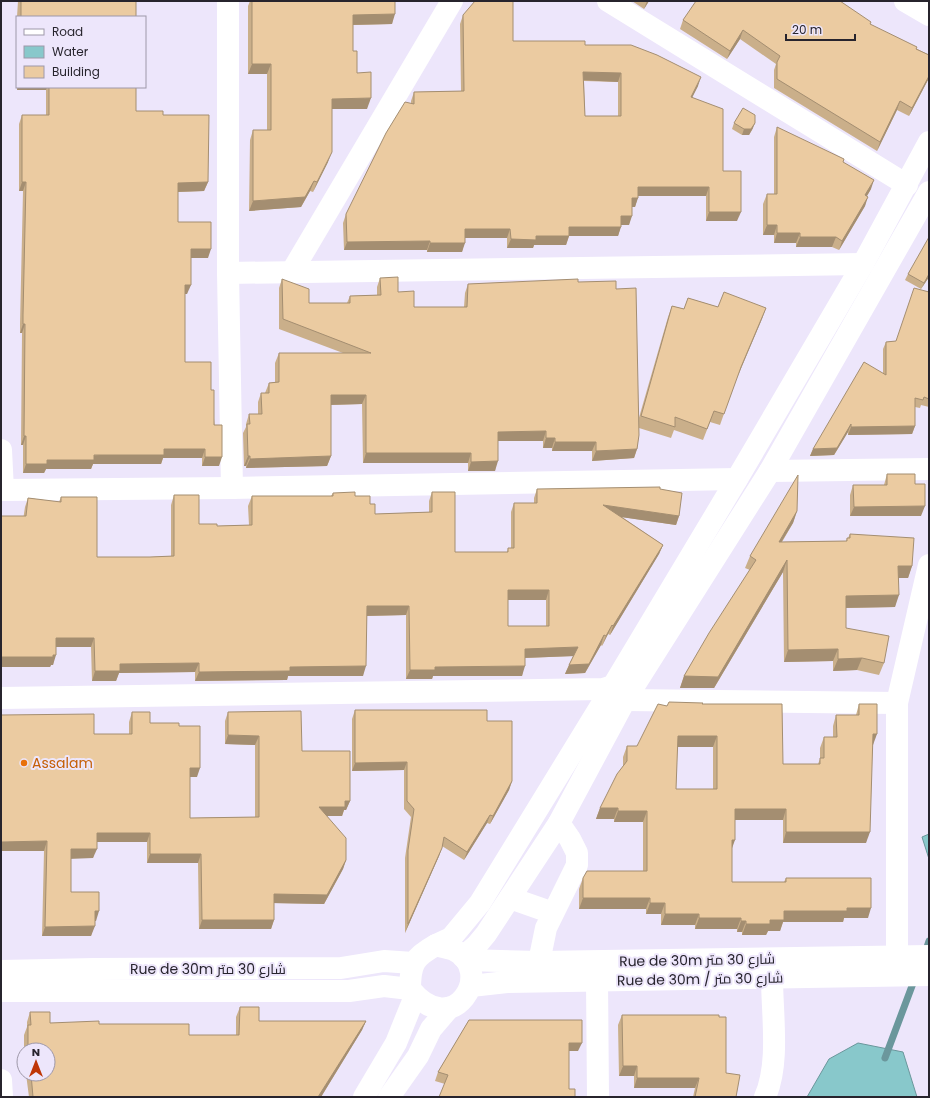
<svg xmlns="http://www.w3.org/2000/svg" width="930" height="1098" viewBox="0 0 930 1098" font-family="Poppins,Cairo,sans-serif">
  <rect width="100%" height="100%" fill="#ede6fb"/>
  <g fill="#88c8cb" stroke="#6b979c">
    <path d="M 929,834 L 929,859 L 922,837 Z"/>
    <path d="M 858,1043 L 903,1052 L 917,1097 L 807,1097 L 829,1059 Z"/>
  </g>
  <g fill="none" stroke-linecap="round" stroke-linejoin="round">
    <g stroke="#6b979c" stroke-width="7">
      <path d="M 925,953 L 929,941"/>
      <path d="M 885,1058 L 915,978"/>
    </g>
    <g stroke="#fff" stroke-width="22">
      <path d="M 228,1 L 228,273 L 232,488"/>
      <path d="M 608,1 L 907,185"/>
      <path d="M 905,1 L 929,15"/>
      <path d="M 228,273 L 863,264"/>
      <path d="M 291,273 L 452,1"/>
      <path d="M 1,450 L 3,490"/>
      <path d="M 770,471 L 929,469"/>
      <path d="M 1,490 L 232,488 L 737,479"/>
      <path d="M 1,698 L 603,689 L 613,686"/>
      <path d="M 625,700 L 897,703"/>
      <path d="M 510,898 L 553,913"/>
      <path d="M 436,945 L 451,938 L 480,903 L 613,686 L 737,479 L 863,264 L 929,142"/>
      <path d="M 436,945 C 442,947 449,948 454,950 C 496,970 454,1043 410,989 C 410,964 414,957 436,945 Z"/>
      <path d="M 463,957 L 476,946 L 486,934 L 559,823 L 625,700 L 770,471 L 929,192"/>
      <path d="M 897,958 L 897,703 L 929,565"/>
      <path d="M 466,960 L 539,962 L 929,956"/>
      <path d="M 539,962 L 546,928 L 577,865 L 577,853 L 570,839 L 559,823"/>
      <path d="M 1,971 L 94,969 L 341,968 L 384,961 L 413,963"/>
      <path d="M 597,980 L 598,1097"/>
      <path d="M 471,986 L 507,982 L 929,975"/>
      <path d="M 1,991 L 349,991 L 384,986 L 410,989"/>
      <path d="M 1,1080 L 2,1097"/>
      <path d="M 364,1097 L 396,1043 L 415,996"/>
      <path d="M 389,1097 L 418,1056 L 431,1029 L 449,1008"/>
      <path d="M 765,1097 C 780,1063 772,1015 772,977"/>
    </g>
  </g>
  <g fill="#caaf8a" fill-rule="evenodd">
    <path d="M 18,1 L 136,1 L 136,17 L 17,17 Z"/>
    <path d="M 250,1 L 395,1 L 392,24 L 353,25 L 353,51 L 357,73 L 367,109 L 332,109 L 328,162 L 313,192 L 310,191 L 301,207 L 249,211 L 250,140 L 253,130 L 267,130 L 267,74 L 248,74 L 248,6 Z"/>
    <path d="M 632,1 L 649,1 L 644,9 Z"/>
    <path d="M 463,15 L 513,41 L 585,45 L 698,86 L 692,97 L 723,171 L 737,221 L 706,221 L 706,196 L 638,196 L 635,207 L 632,207 L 629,225 L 621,225 L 618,236 L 569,236 L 566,245 L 534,245 L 533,248 L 507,248 L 507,238 L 465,238 L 462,252 L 427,252 L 427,250 L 344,250 L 343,223 L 346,214 L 411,103 L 411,101 L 414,92 L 461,91 L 460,24 ZM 584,81 L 618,82 L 618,116 L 585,116 Z"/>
    <path d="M 683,20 L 870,25 L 929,55 L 929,78 L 909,116 L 897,110 L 877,151 L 774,88 L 774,70 L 776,64 L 740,39 L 727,59 L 680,29 Z"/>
    <path d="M 17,53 L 17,87 L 136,87 L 136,111 L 163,115 L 208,182 L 204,191 L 178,192 L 178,222 L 208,258 L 191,258 L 187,294 L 185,294 L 185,362 L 211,390 L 219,466 L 202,466 L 202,458 L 163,458 L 161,464 L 93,464 L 91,469 L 46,469 L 44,473 L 23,473 L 23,445 L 21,445 L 22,333 L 20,333 L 20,324 L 23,191 L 19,191 L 19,124 L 22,115 L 46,115 L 46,90 L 17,90 Z"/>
    <path d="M 734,123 L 753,128 L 749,135 L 742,135 L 732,129 Z"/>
    <path d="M 777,127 L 843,162 L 871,189 L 867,196 L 865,206 L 839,250 L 832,247 L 796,247 L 796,243 L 774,243 L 774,235 L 763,235 L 763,204 L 767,194 L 774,194 L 774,137 Z"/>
    <path d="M 908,274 L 929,277 L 921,289 L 905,280 Z"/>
    <path d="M 380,278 L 398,292 L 414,307 L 464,307 L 465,293 L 468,284 L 578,282 L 616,289 L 638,421 L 668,317 L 672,306 L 684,309 L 688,298 L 718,307 L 766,308 L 737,377 L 720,425 L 710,422 L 703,440 L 674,430 L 671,438 L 639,428 L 637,449 L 634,458 L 592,461 L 592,451 L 552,451 L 552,448 L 543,448 L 543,441 L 498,441 L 495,471 L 468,471 L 468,463 L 363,463 L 362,404 L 331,405 L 331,456 L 327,466 L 246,468 L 246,466 L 244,466 L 243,433 L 246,427 L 246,424 L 249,414 L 258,414 L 258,402 L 261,393 L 265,393 L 269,383 L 275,382 L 275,363 L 279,353 L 343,353 L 279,329 L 279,288 L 282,279 L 309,303 L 347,303 L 350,296 L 377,295 L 377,287 Z"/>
    <path d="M 929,292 L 929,407 L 921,405 L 920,408 L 915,407 L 915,426 L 912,434 L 848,435 L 848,432 L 834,455 L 810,456 L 813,449 L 883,374 L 883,349 L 886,342 L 896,341 Z"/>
    <path d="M 887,474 L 915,484 L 921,516 L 850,516 L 850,495 L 853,485 L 884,485 Z"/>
    <path d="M 537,489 L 660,489 L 679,516 L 676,525 L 622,517 L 663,545 L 659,554 L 610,635 L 608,634 L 602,646 L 601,645 L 585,673 L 565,674 L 573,656 L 525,658 L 522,676 L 433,676 L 432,679 L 406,679 L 406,615 L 367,616 L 363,676 L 288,676 L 287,680 L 195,681 L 195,672 L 119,673 L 116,681 L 92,681 L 91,647 L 56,647 L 53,665 L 51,665 L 50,667 L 1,667 L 25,507 L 28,498 L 59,502 L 61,497 L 97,557 L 150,557 L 171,556 L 171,505 L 174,495 L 199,524 L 217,526 L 249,525 L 248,506 L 252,496 L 331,496 L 333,493 L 355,496 L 370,504 L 375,514 L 429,512 L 429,501 L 432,492 L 455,552 L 507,552 L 508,548 L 511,548 L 511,512 L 514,503 L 534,503 L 534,498 ZM 508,600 L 546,600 L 546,626 L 508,626 Z"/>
    <path d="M 797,511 L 793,523 L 782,542 L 846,541 L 847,538 L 848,538 L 850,534 L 912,566 L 908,578 L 899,578 L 895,607 L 846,608 L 846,628 L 884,663 L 879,675 L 857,670 L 833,671 L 833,661 L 784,662 L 783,572 L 714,688 L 680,688 L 684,676 L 750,570 L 745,568 L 750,556 Z"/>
    <path d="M 703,704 L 783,764 L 818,764 L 820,759 L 820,748 L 824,737 L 833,737 L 833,726 L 836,715 L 856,715 L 859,704 L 873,745 L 872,745 L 866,843 L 783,843 L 783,820 L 735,820 L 732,848 L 732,882 L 784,882 L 786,878 L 868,918 L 844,918 L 843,922 L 783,922 L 780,931 L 768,931 L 766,935 L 742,935 L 742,932 L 737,932 L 737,929 L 695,929 L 695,925 L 661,925 L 661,914 L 646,914 L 646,909 L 579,909 L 579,889 L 583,878 L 643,871 L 643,822 L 614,822 L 614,819 L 596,819 L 600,808 L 623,766 L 623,757 L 627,746 L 637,746 L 667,706 ZM 677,747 L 713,747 L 713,789 L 676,789 Z"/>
    <path d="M 355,710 L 487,721 L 512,781 L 509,790 L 490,824 L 487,823 L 464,860 L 442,846 L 439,856 L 405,933 L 405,858 L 411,817 L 404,809 L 404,770 L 352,771 L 352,719 Z"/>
    <path d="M 132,712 L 150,723 L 179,726 L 197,777 L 190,777 L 190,818 L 255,817 L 255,745 L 225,744 L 225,721 L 228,712 L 302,751 L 350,801 L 346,810 L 344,810 L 342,816 L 327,816 L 346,860 L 343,869 L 324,904 L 274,903 L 274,920 L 271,929 L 199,929 L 198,863 L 147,863 L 147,842 L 97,842 L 93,858 L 71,858 L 71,892 L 96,921 L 95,921 L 91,936 L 42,936 L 44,851 L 1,851 L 94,734 L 129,734 L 129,722 Z"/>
    <path d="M 240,1007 L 259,1021 L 366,1021 L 362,1030 L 321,1097 L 29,1097 L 26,1074 L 48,1074 L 48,1050 L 24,1050 L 24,1035 L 27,1027 L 27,1022 L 30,1012 L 50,1023 L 99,1024 L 189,1035 L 236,1035 L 236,1017 Z"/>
    <path d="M 622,1015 L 726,1073 L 736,1097 L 693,1097 L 695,1088 L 634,1088 L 634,1076 L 619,1076 L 618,1025 Z"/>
    <path d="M 469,1020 L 578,1051 L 569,1051 L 569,1089 L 445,1084 L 435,1081 L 438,1072 Z"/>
  </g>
  <g fill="#a48e71">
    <path d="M 647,1 L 649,1 L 644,9 Z"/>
    <path d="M 395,14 L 392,24 L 349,25 L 353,15 Z"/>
    <path d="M 743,30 L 740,39 L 727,59 L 730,51 Z"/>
    <path d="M 252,64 L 271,64 L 267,74 L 248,74 Z"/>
    <path d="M 583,72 L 621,73 L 618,82 L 580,80 Z"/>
    <path d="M 929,76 L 929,78 L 909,116 L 912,108 Z"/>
    <path d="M 701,77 L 698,86 L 688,106 L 691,97 Z"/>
    <path d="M 18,87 L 47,87 L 46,90 L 17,90 Z"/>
    <path d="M 371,98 L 367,109 L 328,109 L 332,99 Z"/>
    <path d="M 900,101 L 897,110 L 877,151 L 880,142 Z"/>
    <path d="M 755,123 L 753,128 L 749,135 L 742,135 L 744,129 Z"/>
    <path d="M 332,152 L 328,162 L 313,192 L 317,182 Z"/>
    <path d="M 874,180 L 871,189 L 862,204 L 865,195 Z"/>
    <path d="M 314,181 L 310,191 L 301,207 L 249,211 L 253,201 Z"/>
    <path d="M 22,182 L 26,182 L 23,191 L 19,191 Z"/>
    <path d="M 208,182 L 204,191 L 175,192 L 178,183 Z"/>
    <path d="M 638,187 L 709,187 L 706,196 L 635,196 Z"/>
    <path d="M 868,197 L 865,206 L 839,250 L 842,241 Z"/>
    <path d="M 632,198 L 638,198 L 635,207 L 629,207 Z"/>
    <path d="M 709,212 L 741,212 L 737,221 L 706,221 Z"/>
    <path d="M 621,216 L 632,216 L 629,225 L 618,225 Z"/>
    <path d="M 767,225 L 777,225 L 774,235 L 763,235 Z"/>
    <path d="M 569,227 L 621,227 L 618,236 L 566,236 Z"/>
    <path d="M 465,229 L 510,229 L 507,238 L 462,238 Z"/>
    <path d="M 777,233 L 800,233 L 796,243 L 774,243 Z"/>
    <path d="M 536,236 L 569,236 L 566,245 L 534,245 L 533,248 L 507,248 L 511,239 Z"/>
    <path d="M 800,237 L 836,237 L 832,247 L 796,247 Z"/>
    <path d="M 430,241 L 427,250 L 344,250 L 347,242 Z"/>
    <path d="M 430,243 L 465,243 L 462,252 L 427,252 Z"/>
    <path d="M 191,249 L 211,249 L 208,258 L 187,258 Z"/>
    <path d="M 929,274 L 929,277 L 921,289 L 924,283 Z"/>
    <path d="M 185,285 L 191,285 L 187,294 L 181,294 Z"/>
    <path d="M 766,308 L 762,319 L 737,378 L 741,367 Z"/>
    <path d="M 23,324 L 25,324 L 22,333 L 20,333 Z"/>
    <path d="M 331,395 L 366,395 L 362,404 L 327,405 Z"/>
    <path d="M 851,424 L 848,432 L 834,455 L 810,456 L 813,449 Z"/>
    <path d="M 915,426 L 912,434 L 848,435 L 851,427 Z"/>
    <path d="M 546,431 L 543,441 L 494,441 L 498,432 Z"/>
    <path d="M 24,436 L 26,436 L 23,445 L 21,445 Z"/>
    <path d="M 546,438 L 555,438 L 552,448 L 543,448 Z"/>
    <path d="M 555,442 L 596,442 L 592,451 L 552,451 Z"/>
    <path d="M 164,449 L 205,449 L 202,458 L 163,458 L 161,464 L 93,464 L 91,469 L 46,469 L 44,473 L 23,473 L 26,464 L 47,460 Z"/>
    <path d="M 637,449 L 634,458 L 592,461 L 596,451 Z"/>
    <path d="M 366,453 L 471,453 L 468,463 L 363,463 Z"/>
    <path d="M 248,456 L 250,456 L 246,466 L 244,466 Z"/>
    <path d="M 331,456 L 327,466 L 246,468 L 250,459 Z"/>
    <path d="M 205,457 L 222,457 L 219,466 L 202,466 Z"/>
    <path d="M 498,461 L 495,471 L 468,471 L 471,462 Z"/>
    <path d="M 603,505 L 679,516 L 676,525 L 600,514 Z"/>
    <path d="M 925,506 L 921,516 L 850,516 L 854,507 Z"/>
    <path d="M 797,511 L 793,523 L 774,554 L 779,542 Z"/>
    <path d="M 663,545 L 659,554 L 610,635 L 613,626 Z"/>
    <path d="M 787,560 L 783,572 L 714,688 L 680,688 L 684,676 Z"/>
    <path d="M 898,566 L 912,566 L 908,578 L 894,578 Z"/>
    <path d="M 508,590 L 549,590 L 546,600 L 504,600 Z"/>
    <path d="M 899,595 L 895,607 L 841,608 L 846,596 Z"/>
    <path d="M 367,606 L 409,606 L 406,615 L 363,616 Z"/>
    <path d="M 612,625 L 608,634 L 602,646 L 606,636 Z"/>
    <path d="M 604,635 L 601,645 L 585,673 L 565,674 L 569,665 Z"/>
    <path d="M 56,638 L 94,638 L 91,647 L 53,647 Z"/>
    <path d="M 578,647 L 575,656 L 522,658 L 525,649 Z"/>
    <path d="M 838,649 L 833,661 L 784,662 L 788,650 Z"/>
    <path d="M 56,655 L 53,665 L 51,665 L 50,667 L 1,667 L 1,657 Z"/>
    <path d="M 862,658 L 857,670 L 833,671 L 838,659 Z"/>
    <path d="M 199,663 L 195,672 L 119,673 L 116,681 L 92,681 L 95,671 L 120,664 Z"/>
    <path d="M 366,666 L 363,676 L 288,676 L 287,680 L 195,681 L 199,672 L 290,667 Z"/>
    <path d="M 525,666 L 522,676 L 433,676 L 432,679 L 406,679 L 410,670 L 435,667 Z"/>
    <path d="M 873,734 L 877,734 L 873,745 L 869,745 Z"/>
    <path d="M 228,735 L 259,736 L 255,745 L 225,744 Z"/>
    <path d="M 678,736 L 717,736 L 713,747 L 674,747 Z"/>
    <path d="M 407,762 L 404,770 L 352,771 L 355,763 Z"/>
    <path d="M 190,768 L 200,768 L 197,777 L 187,777 Z"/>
    <path d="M 512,781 L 509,790 L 490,824 L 493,816 Z"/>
    <path d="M 345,801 L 350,801 L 346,810 L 344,810 L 342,816 L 316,816 L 319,807 Z"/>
    <path d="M 600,808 L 618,808 L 614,819 L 596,819 Z"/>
    <path d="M 735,809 L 786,809 L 783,820 L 731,820 Z"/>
    <path d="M 618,811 L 647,811 L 643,822 L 614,822 Z"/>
    <path d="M 490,815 L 487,823 L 464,860 L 467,852 Z"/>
    <path d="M 786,832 L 870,832 L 866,843 L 783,843 Z"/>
    <path d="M 97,833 L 150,833 L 147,842 L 93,842 Z"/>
    <path d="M 732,840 L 735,840 L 731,851 Z"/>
    <path d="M 47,841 L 44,851 L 1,851 L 1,842 Z"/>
    <path d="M 442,848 L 439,856 L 405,933 L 408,924 Z"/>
    <path d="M 71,849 L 97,849 L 93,858 L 68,859 Z"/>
    <path d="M 150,854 L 201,854 L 198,863 L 147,863 Z"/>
    <path d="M 346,860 L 343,869 L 324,904 L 270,903 L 274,894 Z"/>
    <path d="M 583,898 L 650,898 L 646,909 L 579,909 Z"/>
    <path d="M 650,903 L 665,903 L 661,914 L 646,914 Z"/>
    <path d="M 847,908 L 871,908 L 868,918 L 844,918 L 843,922 L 783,922 L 780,931 L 768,931 L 766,935 L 742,935 L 746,924 L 770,920 L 784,911 Z"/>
    <path d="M 95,911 L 99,911 L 96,921 L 91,921 Z"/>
    <path d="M 665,914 L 699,914 L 695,925 L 661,925 Z"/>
    <path d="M 699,918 L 741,918 L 737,929 L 695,929 Z"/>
    <path d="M 202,920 L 274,920 L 271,929 L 199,929 Z"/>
    <path d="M 741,921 L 746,921 L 742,932 L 737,932 Z"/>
    <path d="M 95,926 L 91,936 L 42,936 L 45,927 Z"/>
    <path d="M 366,1021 L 362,1030 L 321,1097 L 318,1097 Z"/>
    <path d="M 569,1043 L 582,1043 L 578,1051 L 566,1051 Z"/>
    <path d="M 623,1066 L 637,1066 L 634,1076 L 619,1076 Z"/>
    <path d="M 637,1078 L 699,1078 L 695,1088 L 634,1088 Z"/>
  </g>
  <g fill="#ebcba1" stroke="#a48e71" fill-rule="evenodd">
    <rect x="21" y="1" width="115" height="16"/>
    <path d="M 252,1 L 395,1 L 395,14 L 353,15 L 353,51 L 357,51 L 357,73 L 371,72 L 371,98 L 332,99 L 332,152 L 317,182 L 314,181 L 305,197 L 253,201 L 253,130 L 271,130 L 271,64 L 252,64 Z"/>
    <path d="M 475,1 L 513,1 L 513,41 L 585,41 L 585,45 L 631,45 L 657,55 L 701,77 L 691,97 L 723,109 L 723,171 L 741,171 L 741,212 L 709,212 L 709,187 L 638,187 L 638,198 L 632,198 L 632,216 L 621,216 L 621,227 L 569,227 L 569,236 L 536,236 L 536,240 L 511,239 L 510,229 L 465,229 L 465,243 L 430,243 L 430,241 L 347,242 L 346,214 L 386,133 L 405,102 L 414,104 L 414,92 L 464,91 L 463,15 ZM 583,72 L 621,73 L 621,116 L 585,116 Z"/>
    <path d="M 696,1 L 840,1 L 871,22 L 870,24 L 917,47 L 916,49 L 929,55 L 929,76 L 912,108 L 900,101 L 880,142 L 777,79 L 777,62 L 780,56 L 743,30 L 730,51 L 683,20 Z"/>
    <path d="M 49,87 L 136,87 L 136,111 L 163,111 L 163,115 L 209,115 L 208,182 L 178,183 L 178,222 L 211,222 L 211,249 L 191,249 L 191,285 L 185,285 L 185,362 L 211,362 L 211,390 L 214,390 L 214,425 L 222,425 L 222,457 L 205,457 L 205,449 L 164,449 L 164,455 L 94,455 L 94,460 L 47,460 L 47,464 L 26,464 L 26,436 L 24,436 L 25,324 L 23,324 L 23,315 L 26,182 L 22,182 L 22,115 L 49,115 Z"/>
    <path d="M 743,108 L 755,115 L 755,123 L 751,129 L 744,129 L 734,123 Z"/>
    <path d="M 777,127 L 844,159 L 843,162 L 874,180 L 865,195 L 868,197 L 842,241 L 836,237 L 800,237 L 800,233 L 777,233 L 777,225 L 767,225 L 767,194 L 777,194 Z"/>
    <path d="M 929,237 L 929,274 L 924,283 L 908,274 Z"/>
    <path d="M 398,277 L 398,292 L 414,291 L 414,307 L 467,307 L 468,284 L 578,279 L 578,282 L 616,281 L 616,289 L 636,288 L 639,435 L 637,449 L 596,451 L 596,442 L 555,442 L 555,438 L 546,438 L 546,431 L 498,432 L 498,461 L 471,462 L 471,453 L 366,453 L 366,395 L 331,395 L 331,456 L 250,459 L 250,456 L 248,456 L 247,424 L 250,424 L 249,414 L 262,414 L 261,393 L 269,393 L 269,383 L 279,382 L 279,353 L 371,353 L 283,319 L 282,279 L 309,289 L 309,303 L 350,303 L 350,296 L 381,295 L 380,278 Z"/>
    <path d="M 914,288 L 929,292 L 929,399 L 924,397 L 923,400 L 915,398 L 915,426 L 851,427 L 851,424 L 837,448 L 813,449 L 864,362 L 886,375 L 886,342 L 896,341 Z"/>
    <path d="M 724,292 L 766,308 L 741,367 L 724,414 L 714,411 L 707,429 L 675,417 L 675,427 L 641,416 L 672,306 L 684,309 L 688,298 L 718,307 Z"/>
    <path d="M 887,474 L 915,474 L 915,484 L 925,484 L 925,506 L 854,507 L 853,485 L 887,485 Z"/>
    <path d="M 798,475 L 797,511 L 779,542 L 847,541 L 847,538 L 850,538 L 850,534 L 914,538 L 912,566 L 898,566 L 899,595 L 846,596 L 846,628 L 889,636 L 884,663 L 862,658 L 838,659 L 838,649 L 788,650 L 787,560 L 718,677 L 684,676 L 709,633 L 756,560 L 750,556 Z"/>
    <path d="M 660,487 L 660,489 L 682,493 L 679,516 L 603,505 L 663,545 L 613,626 L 612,625 L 606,636 L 604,635 L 589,664 L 569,665 L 578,647 L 525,649 L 525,666 L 435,667 L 435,670 L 410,670 L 409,606 L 367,606 L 366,666 L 290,667 L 290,671 L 199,672 L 199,663 L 120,664 L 120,671 L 95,671 L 94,638 L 56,638 L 56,655 L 53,655 L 53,657 L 1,657 L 1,516 L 26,516 L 28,498 L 61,502 L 61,497 L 97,497 L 97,557 L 150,557 L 174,556 L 174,495 L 199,495 L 199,524 L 217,524 L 217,526 L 252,525 L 252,496 L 333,496 L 333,493 L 355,492 L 355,496 L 370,496 L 370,504 L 375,504 L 375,514 L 432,512 L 432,492 L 455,492 L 455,552 L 508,552 L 508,548 L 514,548 L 514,503 L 537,503 L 537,489 ZM 508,590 L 549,590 L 549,626 L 508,626 Z"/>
    <path d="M 669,702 L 703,703 L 702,704 L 782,704 L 783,764 L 820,764 L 820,758 L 824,758 L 824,737 L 837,737 L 836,715 L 859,715 L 859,704 L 877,704 L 877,734 L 873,734 L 870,832 L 786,832 L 786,809 L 735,809 L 735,840 L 732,840 L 732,882 L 786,882 L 786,878 L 871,878 L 871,908 L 847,908 L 847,911 L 784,911 L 784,920 L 770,920 L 770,924 L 746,924 L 746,921 L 741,921 L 741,918 L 699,918 L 699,914 L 665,914 L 665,903 L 650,903 L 650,898 L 583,898 L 583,878 L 587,871 L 647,871 L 647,811 L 618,811 L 618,808 L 600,808 L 617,774 L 627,761 L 627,746 L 637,746 L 658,704 L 667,706 ZM 678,736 L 717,736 L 717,789 L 676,789 Z"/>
    <path d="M 355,710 L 487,710 L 487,721 L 512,721 L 512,781 L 493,816 L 490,815 L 467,852 L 444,837 L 442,848 L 408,924 L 408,850 L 414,809 L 407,801 L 407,762 L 355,763 Z"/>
    <path d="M 301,711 L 302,751 L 350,751 L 350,801 L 345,801 L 345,807 L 319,807 L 346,838 L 346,860 L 327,895 L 274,894 L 274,920 L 202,920 L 201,854 L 150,854 L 150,833 L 97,833 L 97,849 L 71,849 L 71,892 L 99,892 L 99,911 L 95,911 L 95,926 L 45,927 L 47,841 L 1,842 L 1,715 L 94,714 L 94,734 L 132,734 L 132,712 L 150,712 L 150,723 L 179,723 L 179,726 L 200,726 L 200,768 L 190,768 L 190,818 L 259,817 L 259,736 L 228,735 L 228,712 Z"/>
    <path d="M 240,1007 L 259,1007 L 259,1021 L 366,1021 L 318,1097 L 33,1097 L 31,1074 L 48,1074 L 48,1050 L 28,1050 L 28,1025 L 31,1025 L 30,1012 L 50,1012 L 50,1023 L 99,1021 L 99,1024 L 189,1024 L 189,1035 L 239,1035 Z"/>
    <path d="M 622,1015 L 719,1015 L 719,1017 L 726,1017 L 726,1073 L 740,1075 L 736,1097 L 695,1097 L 699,1078 L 637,1078 L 637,1066 L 623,1066 Z"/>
    <path d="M 469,1020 L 582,1020 L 582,1043 L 569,1043 L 569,1089 L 575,1089 L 575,1097 L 439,1097 L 448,1075 L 438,1072 Z"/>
  </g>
  <circle fill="#e8710a" stroke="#ede6fb" stroke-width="1.5" cx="24" cy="763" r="4"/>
  <g text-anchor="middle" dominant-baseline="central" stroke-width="4" stroke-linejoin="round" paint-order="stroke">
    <g font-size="14" fill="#c56008" stroke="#ede6fb" text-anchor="start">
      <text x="32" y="763">Assalam</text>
    </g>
    <g font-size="14" fill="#27242d" stroke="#ede6fb">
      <text transform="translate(697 960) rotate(-1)">Rue de 30m شارع 30 متر</text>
      <text x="208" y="969">Rue de 30m شارع 30 متر</text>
      <text transform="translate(700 979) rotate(-1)">Rue de 30m / شارع 30 متر</text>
    </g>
  </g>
  <rect width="930" height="1098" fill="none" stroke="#27242d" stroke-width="4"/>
  <rect x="16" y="16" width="130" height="72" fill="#ede6fb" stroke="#9e98a9"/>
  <rect x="24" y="29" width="20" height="6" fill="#ffffff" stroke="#9e98a9"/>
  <text x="52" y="36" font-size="12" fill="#27242d">Road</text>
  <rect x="24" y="46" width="20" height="12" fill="#88c8cb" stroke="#9e98a9"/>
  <text x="52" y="56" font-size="12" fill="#27242d">Water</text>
  <rect x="24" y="66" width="20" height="12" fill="#ebcba1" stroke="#9e98a9"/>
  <text x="52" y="76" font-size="12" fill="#27242d">Building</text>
  <g transform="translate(36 1062)"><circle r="19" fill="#ede6fb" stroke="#9e98a9"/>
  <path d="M0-3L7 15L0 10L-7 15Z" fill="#bf3607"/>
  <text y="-6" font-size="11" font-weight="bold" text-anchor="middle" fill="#27242d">N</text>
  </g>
  <path d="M786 34v6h69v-6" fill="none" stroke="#27242d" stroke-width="2"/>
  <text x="792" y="34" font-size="12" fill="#27242d" stroke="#ede6fb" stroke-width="3" paint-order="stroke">20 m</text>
</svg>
